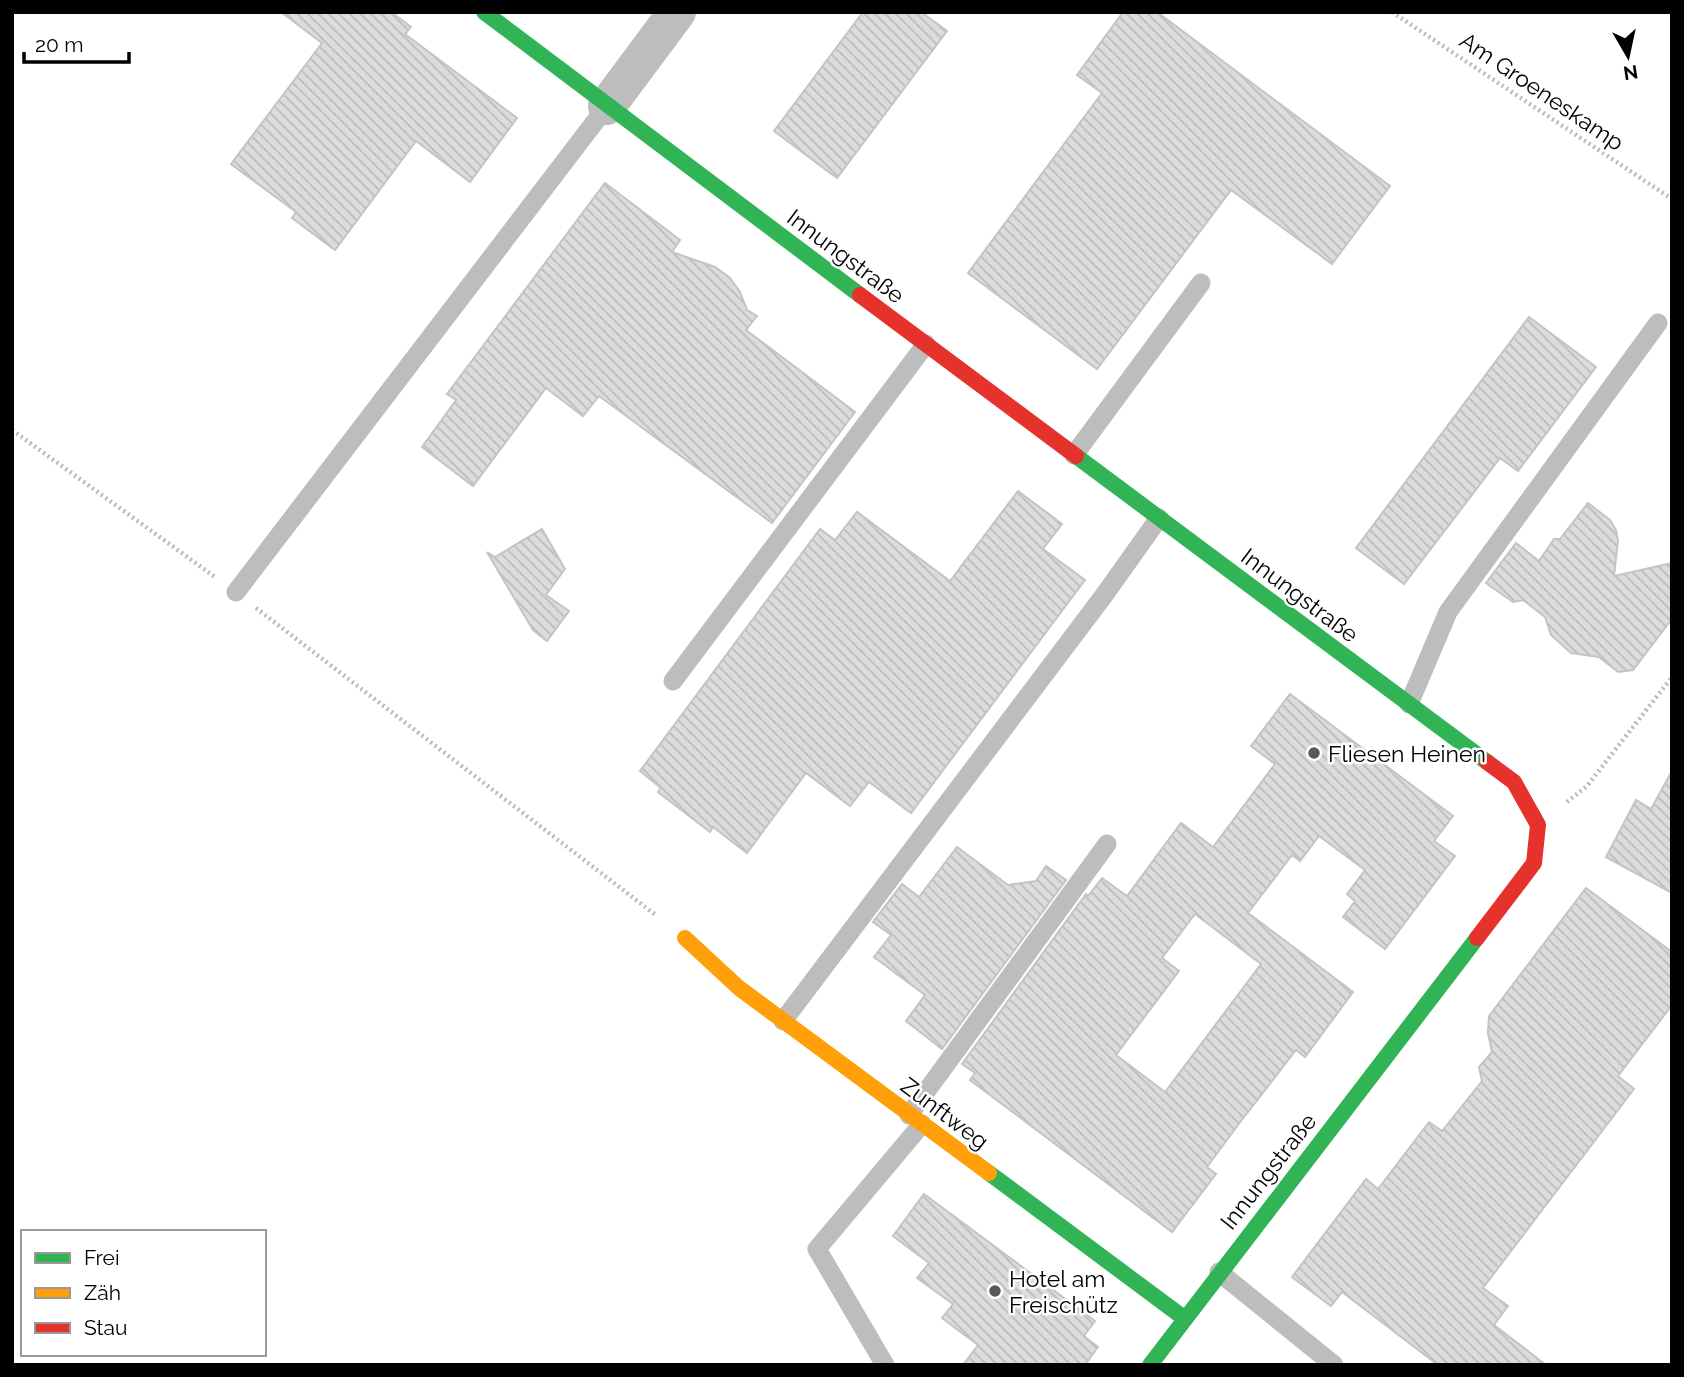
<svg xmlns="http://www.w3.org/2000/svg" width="1684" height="1377" viewBox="0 0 1684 1377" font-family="Raleway,sans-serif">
  <defs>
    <pattern id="building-back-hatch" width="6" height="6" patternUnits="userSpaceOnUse" patternTransform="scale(1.75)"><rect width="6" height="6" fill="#dcdcdc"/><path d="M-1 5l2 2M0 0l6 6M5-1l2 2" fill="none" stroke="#bbb"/></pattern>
  </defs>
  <rect width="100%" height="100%" fill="#fff"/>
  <g fill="url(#building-back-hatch)" stroke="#c4c4c4" stroke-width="2" fill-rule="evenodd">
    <path d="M 281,12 L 391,12 L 411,27 L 405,34 L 517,118 L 470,182 L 416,141 L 335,250 L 292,218 L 296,212 L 231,164 L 322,43 Z"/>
    <path d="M 863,12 L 921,12 L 947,31 L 837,178 L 774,131 Z"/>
    <path d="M 1123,12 L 1157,12 L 1390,186 L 1332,264 L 1231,190 L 1097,369 L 968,273 L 1102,93 L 1077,75 Z"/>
    <path d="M 605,183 L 680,240 L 672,252 L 715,267 L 730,278 L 740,292 L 747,310 L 757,316 L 746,330 L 855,412 L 772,523 L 599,396 L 583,416 L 546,388 L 473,486 L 422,447 L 456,400 L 447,394 Z"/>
    <path d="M 1529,317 L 1596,367 L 1518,471 L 1500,458 L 1404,584 L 1356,548 Z"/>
    <path d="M 1018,491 L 1062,524 L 1043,549 L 1085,580 L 911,813 L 869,782 L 850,806 L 806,773 L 747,853 L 713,827 L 710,832 L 658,792 L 661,788 L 640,771 L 820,529 L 835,540 L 857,512 L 950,581 Z"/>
    <path d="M 1588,503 L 1610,520 L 1616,530 L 1618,541 L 1614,576 L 1672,563 L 1672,619 L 1633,670 L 1618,672 L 1599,657 L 1571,653 L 1551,635 L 1545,617 L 1523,600 L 1513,602 L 1486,583 L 1516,543 L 1539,561 L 1554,539 L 1560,539 Z"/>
    <path d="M 542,529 L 565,569 L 546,595 L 569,611 L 547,641 L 533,630 L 487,552 L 495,557 Z"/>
    <path d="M 1290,694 L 1453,816 L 1434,841 L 1455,856 L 1385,949 L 1343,917 L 1355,901 L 1347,894 L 1365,870 L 1319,836 L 1300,861 L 1292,855 L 1248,913 L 1353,992 L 1305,1057 L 1296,1050 L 1238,1125 L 1207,1167 L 1216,1174 L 1172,1232 L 970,1080 L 975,1073 L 962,1064 L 1086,894 L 1088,896 L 1102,878 L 1127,896 L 1181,823 L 1213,847 L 1275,764 L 1251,746 ZM 1195,914 L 1261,964 L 1165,1092 L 1116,1055 L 1179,971 L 1162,958 Z"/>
    <path d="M 1672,771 L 1672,893 L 1606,857 L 1636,800 L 1651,809 Z"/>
    <path d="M 957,847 L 1008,885 L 1036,881 L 1046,866 L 1066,880 L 942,1049 L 906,1021 L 925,995 L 874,957 L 891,935 L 873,922 L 902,884 L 919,897 Z"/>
    <path d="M 1586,888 L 1672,952 L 1672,1005 L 1618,1076 L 1634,1089 L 1483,1288 L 1508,1306 L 1494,1325 L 1546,1365 L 1438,1365 L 1342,1292 L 1331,1306 L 1292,1277 L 1366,1179 L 1378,1189 L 1429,1122 L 1442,1131 L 1482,1081 L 1479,1067 L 1492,1052 L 1488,1033 L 1489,1016 Z"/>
    <path d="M 924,1194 L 1095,1321 L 1084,1336 L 1098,1347 L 1085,1365 L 963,1365 L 978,1345 L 942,1318 L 953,1304 L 917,1278 L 929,1263 L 893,1236 Z"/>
  </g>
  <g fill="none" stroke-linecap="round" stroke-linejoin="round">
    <g stroke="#b8b8b8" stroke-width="4.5" stroke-dasharray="2 3.5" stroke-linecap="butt">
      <path d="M 1392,12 L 1672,199"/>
      <path d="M 12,430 L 215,577"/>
      <path d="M 256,608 L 657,916"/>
      <path d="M 1567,802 L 1587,786 L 1672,677"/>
    </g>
    <g stroke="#bdbdbd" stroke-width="19">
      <path d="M 1074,455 L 1201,283"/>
      <path d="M 236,592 L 607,106"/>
      <path d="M 673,681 L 926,344"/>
      <path d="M 1409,704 L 1448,612 L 1658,323"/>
      <path d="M 783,1021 L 1105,594 L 1159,518"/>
      <path d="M 909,1115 L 1107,844"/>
      <path d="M 1219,1272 L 1334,1365"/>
      <path d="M 885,1365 L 817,1249 L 922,1124"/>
    </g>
    <path stroke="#bdbdbd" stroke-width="38" d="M 607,106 L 677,12"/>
    <g stroke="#30b455" stroke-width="16">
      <path d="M 484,12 L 860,295"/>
      <path d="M 1076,456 L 1487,762"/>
      <path d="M 989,1173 L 1184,1318"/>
      <path d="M 1150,1365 L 1477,938"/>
    </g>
    <path stroke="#ff9f0a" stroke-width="16" d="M 685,938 L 739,988 L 989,1173"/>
    <g stroke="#e5322d" stroke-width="16">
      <path d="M 860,295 L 1076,456"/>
      <path d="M 1477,938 L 1534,863 L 1538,825 L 1514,782 L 1487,762"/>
    </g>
  </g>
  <g fill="#595959" stroke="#fff" stroke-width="2.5">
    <circle cx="1314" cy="753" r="7"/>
    <circle cx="995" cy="1291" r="7"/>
  </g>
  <g text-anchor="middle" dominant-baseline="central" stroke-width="5" stroke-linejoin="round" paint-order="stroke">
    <g font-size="23" fill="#000" stroke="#fff">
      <text transform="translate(1542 91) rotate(34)">Am Groeneskamp</text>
      <text transform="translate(846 256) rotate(37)">Innungstraße</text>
      <text transform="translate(1300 595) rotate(37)">Innungstraße</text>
      <text transform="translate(945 1113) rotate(37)">Zunftweg</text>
      <text transform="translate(1268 1171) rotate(-52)">Innungstraße</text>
    </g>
    <g font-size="23" fill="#000" stroke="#fff" text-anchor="start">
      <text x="1328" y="753">Fliesen Heinen</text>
      <text x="1009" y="1278">Hotel am<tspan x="1009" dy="26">Freischütz</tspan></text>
    </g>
  </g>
  <rect width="1684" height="1377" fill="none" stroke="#000000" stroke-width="28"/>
  <rect x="21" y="1230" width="245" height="126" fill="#ffffff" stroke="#999999" stroke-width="2"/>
  <rect x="35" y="1253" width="35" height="10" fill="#30b455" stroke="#999999" stroke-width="2"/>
  <text x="84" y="1265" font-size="21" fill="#000000">Frei</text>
  <rect x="35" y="1288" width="35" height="10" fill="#ff9f0a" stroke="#999999" stroke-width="2"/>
  <text x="84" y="1300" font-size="21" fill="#000000">Zäh</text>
  <rect x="35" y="1323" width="35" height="10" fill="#e5322d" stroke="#999999" stroke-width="2"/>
  <text x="84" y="1335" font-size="21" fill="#000000">Stau</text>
  <g transform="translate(1628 56) rotate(171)" stroke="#ffffff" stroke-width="5" paint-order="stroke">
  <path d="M0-5L12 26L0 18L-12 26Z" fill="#000000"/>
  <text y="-10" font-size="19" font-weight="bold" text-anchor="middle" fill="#000000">N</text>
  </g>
  <path d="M24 52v10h105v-10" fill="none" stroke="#000000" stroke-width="3.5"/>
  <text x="35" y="52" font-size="21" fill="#000000" stroke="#ffffff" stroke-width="5" paint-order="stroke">20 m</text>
</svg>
